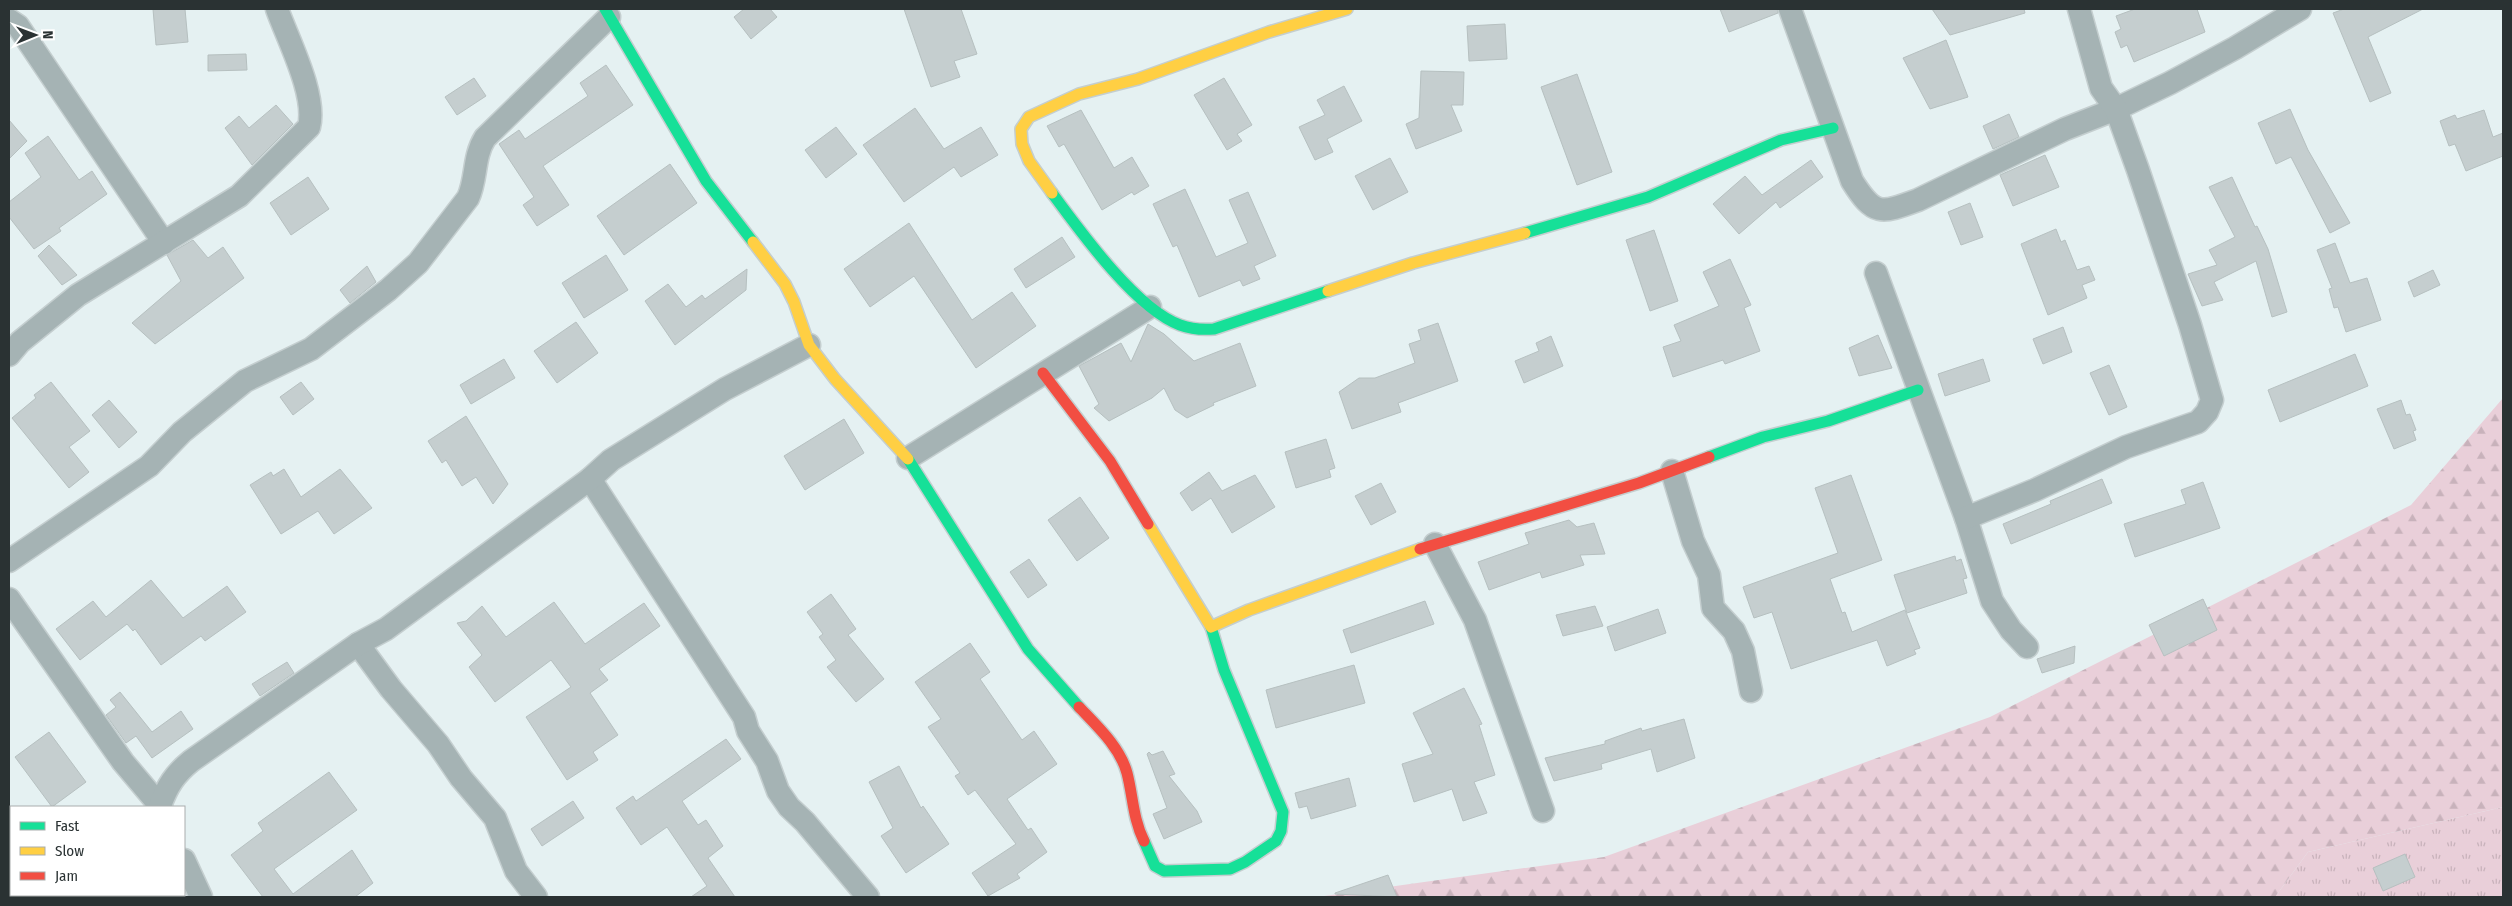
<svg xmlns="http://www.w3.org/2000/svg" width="2512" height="906" viewBox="0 0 2512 906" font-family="'Fira Sans Condensed',sans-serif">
  <defs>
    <pattern id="grass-tufts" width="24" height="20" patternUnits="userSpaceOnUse" patternTransform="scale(1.25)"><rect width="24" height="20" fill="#e9cfd9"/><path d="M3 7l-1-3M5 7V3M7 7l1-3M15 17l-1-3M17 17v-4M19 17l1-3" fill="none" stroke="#c8b2bb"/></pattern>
    <pattern id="forest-firs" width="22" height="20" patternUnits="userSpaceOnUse" patternTransform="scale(1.25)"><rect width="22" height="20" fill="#e9cfd9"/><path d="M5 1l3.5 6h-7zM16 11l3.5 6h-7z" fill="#c8b2bb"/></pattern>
  </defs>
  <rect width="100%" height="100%" fill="#e5f1f2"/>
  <path fill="url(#grass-tufts)" d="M 2503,807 L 2503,897 L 2275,897 L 2308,852 Z"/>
  <path fill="url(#forest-firs)" d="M 2503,398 L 2503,807 L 2308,852 L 2275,897 L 1317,897 L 1604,857 L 1990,717 L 2411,505 Z"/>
  <g fill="#c5cecf" stroke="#b6c0c0">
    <path d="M 153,9 L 185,9 L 188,42 L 156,45 Z"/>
    <path d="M 744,9 L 770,9 L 777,17 L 751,39 L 734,17 Z"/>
    <path d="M 904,9 L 961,9 L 977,54 L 954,61 L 960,77 L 931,87 Z"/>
    <path d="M 1720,9 L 1777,9 L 1778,13 L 1729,32 Z"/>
    <path d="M 1932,9 L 2024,9 L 2025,13 L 1950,35 Z"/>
    <path d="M 2135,9 L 2197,9 L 2205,32 L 2134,62 L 2127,45 L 2121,48 L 2115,32 L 2121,29 L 2116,16 Z"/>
    <path d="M 2344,9 L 2423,9 L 2368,37 L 2391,93 L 2370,102 L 2333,13 Z"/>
    <path d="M 1505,24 L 1507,59 L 1469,61 L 1467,26 Z"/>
    <path d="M 1946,40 L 1968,97 L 1930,109 L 1903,58 Z"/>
    <path d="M 246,54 L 247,70 L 208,71 L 208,55 Z"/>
    <path d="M 606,65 L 633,105 L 543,166 L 569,205 L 537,226 L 523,205 L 534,197 L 499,144 L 519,130 L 525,139 L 588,96 L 580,83 Z"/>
    <path d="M 1421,71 L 1464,72 L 1463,105 L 1451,105 L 1462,131 L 1416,149 L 1406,124 L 1419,118 Z"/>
    <path d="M 1577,74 L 1612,172 L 1577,185 L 1541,87 Z"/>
    <path d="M 474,78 L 486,96 L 457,115 L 445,97 Z"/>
    <path d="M 1224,78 L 1252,125 L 1237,134 L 1242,141 L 1227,150 L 1194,95 Z"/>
    <path d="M 1344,86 L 1362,121 L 1327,139 L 1333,152 L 1315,160 L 1299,127 L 1325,115 L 1317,100 Z"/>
    <path d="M 276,105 L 293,124 L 252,165 L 225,128 L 239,116 L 249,128 Z"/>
    <path d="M 915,108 L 944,149 L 981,127 L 998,155 L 961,177 L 954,167 L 904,202 L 863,145 Z"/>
    <path d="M 2290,109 L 2308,150 L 2350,223 L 2330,233 L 2291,157 L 2276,164 L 2258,123 Z"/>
    <path d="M 1081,110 L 1114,168 L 1132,157 L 1149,186 L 1134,195 L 1132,192 L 1102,210 L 1064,144 L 1059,147 L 1047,126 Z"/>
    <path d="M 2484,110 L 2493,137 L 2503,133 L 2503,156 L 2466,171 L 2455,144 L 2449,146 L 2440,121 L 2455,115 L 2457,119 Z"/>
    <path d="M 2009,114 L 2019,137 L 1993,149 L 1983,126 Z"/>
    <path d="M 9,120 L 27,141 L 9,159 Z"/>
    <path d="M 836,127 L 857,154 L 826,178 L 805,150 Z"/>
    <path d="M 48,136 L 79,180 L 92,171 L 107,194 L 59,228 L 61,231 L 34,249 L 9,217 L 9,202 L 41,177 L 25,153 Z"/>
    <path d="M 2045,155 L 2059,187 L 2013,206 L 2000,175 Z"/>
    <path d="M 1390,158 L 1408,192 L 1373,210 L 1355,176 Z"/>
    <path d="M 1811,160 L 1823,177 L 1780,208 L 1776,202 L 1739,234 L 1713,204 L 1745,176 L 1762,195 Z"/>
    <path d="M 670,164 L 697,203 L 624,255 L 597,216 Z"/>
    <path d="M 308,177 L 329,209 L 291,235 L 270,203 Z"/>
    <path d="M 2232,177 L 2255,227 L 2257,226 L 2268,249 L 2287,312 L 2272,317 L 2256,261 L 2214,282 L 2223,300 L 2202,306 L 2188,274 L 2217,265 L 2209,250 L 2235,237 L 2209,187 Z"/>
    <path d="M 1185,189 L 1216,257 L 1248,243 L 1229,200 L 1248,192 L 1276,256 L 1254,266 L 1260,279 L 1243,286 L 1240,280 L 1199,297 L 1177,245 L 1173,247 L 1153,204 Z"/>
    <path d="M 1970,203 L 1983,237 L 1961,245 L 1948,212 Z"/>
    <path d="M 909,223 L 972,320 L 1012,292 L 1036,326 L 976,368 L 914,276 L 870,307 L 844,269 Z"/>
    <path d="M 2056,229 L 2061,242 L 2065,240 L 2077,270 L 2089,266 L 2095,280 L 2082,285 L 2087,298 L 2048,315 L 2021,244 Z"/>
    <path d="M 1654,230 L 1678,301 L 1650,311 L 1626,240 Z"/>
    <path d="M 1062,237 L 1075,257 L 1026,288 L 1014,269 Z"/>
    <path d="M 193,240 L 208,258 L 223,247 L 244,278 L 155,344 L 132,323 L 181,281 L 167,255 Z"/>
    <path d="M 2335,243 L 2350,283 L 2367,278 L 2381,320 L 2346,332 L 2338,307 L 2334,308 L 2329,289 L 2332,288 L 2317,250 Z"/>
    <path d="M 49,245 L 77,275 L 62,285 L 38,256 Z"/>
    <path d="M 606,255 L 628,290 L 584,318 L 562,283 Z"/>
    <path d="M 1730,259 L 1751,305 L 1744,308 L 1760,351 L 1725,364 L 1723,360 L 1673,377 L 1663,347 L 1681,341 L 1674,325 L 1719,306 L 1703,272 Z"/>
    <path d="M 367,266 L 376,282 L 350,303 L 340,290 Z"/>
    <path d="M 747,269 L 746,290 L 675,345 L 645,301 L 668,284 L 686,307 L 702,295 L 705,299 Z"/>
    <path d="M 2433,270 L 2440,285 L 2414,297 L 2408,282 Z"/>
    <path d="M 576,322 L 598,353 L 557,383 L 534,351 Z"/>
    <path d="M 1438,323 L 1458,381 L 1398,403 L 1401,412 L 1352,429 L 1339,392 L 1359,378 L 1375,378 L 1415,363 L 1409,344 L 1421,340 L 1418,330 Z"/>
    <path d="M 1148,324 L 1164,334 L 1194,361 L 1240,343 L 1256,386 L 1213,403 L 1214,405 L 1187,418 L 1175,410 L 1164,388 L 1152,398 L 1109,421 L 1094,408 L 1099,404 L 1079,366 L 1121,343 L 1131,362 Z"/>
    <path d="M 2063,327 L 2072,352 L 2043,364 L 2033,339 Z"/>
    <path d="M 1878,335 L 1892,368 L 1859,376 L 1849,348 Z"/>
    <path d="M 1551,336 L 1563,366 L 1524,383 L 1515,361 L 1539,351 L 1536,343 Z"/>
    <path d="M 2355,354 L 2368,386 L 2280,422 L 2268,390 Z"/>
    <path d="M 504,359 L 515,378 L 471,404 L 460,385 Z"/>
    <path d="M 1983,359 L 1990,381 L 1945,396 L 1938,374 Z"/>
    <path d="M 2109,365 L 2127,407 L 2109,415 L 2090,373 Z"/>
    <path d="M 51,382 L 90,431 L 69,447 L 89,472 L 69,488 L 12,418 L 36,398 L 34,395 Z"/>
    <path d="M 301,382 L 314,399 L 293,415 L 280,397 Z"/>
    <path d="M 109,400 L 137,432 L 119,448 L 92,415 Z"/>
    <path d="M 2401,400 L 2406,415 L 2410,414 L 2416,430 L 2413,431 L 2416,440 L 2394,449 L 2377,409 Z"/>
    <path d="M 466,416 L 508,484 L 493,504 L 476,477 L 462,486 L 446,460 L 442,463 L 428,441 Z"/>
    <path d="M 844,419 L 864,453 L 805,490 L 784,456 Z"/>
    <path d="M 1326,439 L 1335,468 L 1329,470 L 1331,477 L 1296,488 L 1285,452 Z"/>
    <path d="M 284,469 L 301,497 L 340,469 L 372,508 L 334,534 L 318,511 L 281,534 L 250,485 L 271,472 L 273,476 Z"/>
    <path d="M 1209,472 L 1222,491 L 1255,475 L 1275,507 L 1232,533 L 1211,498 L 1192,511 L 1180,493 Z"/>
    <path d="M 1851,475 L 1882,560 L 1830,579 L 1842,613 L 1845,612 L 1852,632 L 1905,610 L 1920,648 L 1914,650 L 1916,654 L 1887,666 L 1877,640 L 1791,669 L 1772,612 L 1754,618 L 1743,587 L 1838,553 L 1815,488 Z"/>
    <path d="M 2102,479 L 2112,503 L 2011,544 L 2003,524 L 2051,504 L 2050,501 Z"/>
    <path d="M 2203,482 L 2220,528 L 2135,557 L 2124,524 L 2186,504 L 2181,490 Z"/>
    <path d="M 1381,483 L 1396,512 L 1371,525 L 1355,496 Z"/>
    <path d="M 1080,497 L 1109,538 L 1077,561 L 1048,520 Z"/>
    <path d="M 1569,520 L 1577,527 L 1594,523 L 1605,554 L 1580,555 L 1584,565 L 1542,578 L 1540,572 L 1489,590 L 1478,562 L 1529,544 L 1525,533 Z"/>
    <path d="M 1955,556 L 1956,561 L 1961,559 L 1967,578 L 1963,579 L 1967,593 L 1907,613 L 1894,575 Z"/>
    <path d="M 1029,559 L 1047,585 L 1028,598 L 1010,572 Z"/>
    <path d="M 151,580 L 183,618 L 227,586 L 246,612 L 205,641 L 201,636 L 161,665 L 135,629 L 133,631 L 127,624 L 80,660 L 56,629 L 93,601 L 106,617 Z"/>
    <path d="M 831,594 L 856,629 L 848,635 L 884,679 L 856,702 L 827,667 L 836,660 L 819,637 L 823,634 L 807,612 Z"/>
    <path d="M 2203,599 L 2217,630 L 2164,656 L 2149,625 Z"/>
    <path d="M 1425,601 L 1434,624 L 1351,653 L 1343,630 Z"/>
    <path d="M 554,602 L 585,644 L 644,603 L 660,626 L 599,669 L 608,680 L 590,693 L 618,735 L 593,752 L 598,760 L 567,780 L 526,717 L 571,687 L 551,660 L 495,702 L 469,667 L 482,655 L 457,623 L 466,621 L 482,606 L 506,637 Z"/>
    <path d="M 1595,606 L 1603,626 L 1563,636 L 1556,615 Z"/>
    <path d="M 1658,609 L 1666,633 L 1615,651 L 1607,627 Z"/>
    <path d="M 970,643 L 990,672 L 980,679 L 1022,740 L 1034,731 L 1057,764 L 1007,799 L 1028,830 L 1031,828 L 1047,852 L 1017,874 L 1020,878 L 988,896 L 972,873 L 1016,844 L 975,790 L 968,795 L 955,776 L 960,773 L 928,727 L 941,719 L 915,682 Z"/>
    <path d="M 2075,646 L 2074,663 L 2042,673 L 2037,659 Z"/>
    <path d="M 287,662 L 294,673 L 260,696 L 252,684 Z"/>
    <path d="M 1354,665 L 1365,703 L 1276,728 L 1266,690 Z"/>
    <path d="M 1464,688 L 1482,724 L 1479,725 L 1495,775 L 1474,782 L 1487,813 L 1463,821 L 1452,789 L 1414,802 L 1402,764 L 1433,754 L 1413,713 Z"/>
    <path d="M 120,692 L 152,732 L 181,711 L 193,729 L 152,758 L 136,736 L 126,743 L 106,715 L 116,707 L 110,700 Z"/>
    <path d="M 1684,719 L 1695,758 L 1657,772 L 1651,749 L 1601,764 L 1602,769 L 1554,781 L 1545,758 L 1605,744 L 1605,741 L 1641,728 L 1642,731 Z"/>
    <path d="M 49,732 L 86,782 L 52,807 L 15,757 Z"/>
    <path d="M 726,739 L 741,759 L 682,801 L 698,825 L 706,820 L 723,846 L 708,858 L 735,897 L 691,897 L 707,886 L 667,827 L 641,845 L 616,808 L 633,796 L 636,801 Z"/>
    <path d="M 1163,751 L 1175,774 L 1169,776 L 1197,811 L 1202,822 L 1164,839 L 1153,814 L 1167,808 L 1147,754 L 1149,752 L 1152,755 Z"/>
    <path d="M 899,766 L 921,808 L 923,806 L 949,844 L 906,873 L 881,836 L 893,828 L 869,782 Z"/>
    <path d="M 329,772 L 357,810 L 274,869 L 293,894 L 352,850 L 373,883 L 355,897 L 263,897 L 231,855 L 263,831 L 258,823 Z"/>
    <path d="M 1349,778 L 1356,806 L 1311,819 L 1307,806 L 1299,808 L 1295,793 Z"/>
    <path d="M 573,801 L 584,818 L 542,846 L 531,829 Z"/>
    <path d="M 2405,854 L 2415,877 L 2383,891 L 2373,868 Z"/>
    <path d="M 1388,875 L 1397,897 L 1335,894 L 1335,893 Z"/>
  </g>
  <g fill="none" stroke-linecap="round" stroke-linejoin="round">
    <defs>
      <g id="street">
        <path d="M 1790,9 L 1852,181 C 1874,216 1880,214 1918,200 L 2065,129 L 2116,109 L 2170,83 L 2235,48 L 2300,9"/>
        <path d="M 9,20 L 18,26 L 164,243"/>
        <path d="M 1876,273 L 1966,518 L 1992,601 L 2011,630 L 2027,647"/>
        <path d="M 9,355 L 20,342 L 78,295 L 239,196 L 309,127 C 317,95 288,40 277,9"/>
        <path d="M 908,458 L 1150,307"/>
        <path d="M 1672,471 L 1693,541 L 1709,575 L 1713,608 L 1734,631 L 1743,651 L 1751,691"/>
        <path d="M 590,479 L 744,717 L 748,731 L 767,761 L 778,791 L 789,807 L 805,822 L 868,897"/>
        <path d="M 1966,518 L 2035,490 L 2126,447 L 2198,422 L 2207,412 L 2212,400 L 2190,325 L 2138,170 L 2116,109 L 2101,88 L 2079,9"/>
        <path d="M 1435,544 L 1475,620 L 1543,811"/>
        <path d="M 9,561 L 149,466 L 182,432 L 245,381 L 311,349 L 388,290 L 418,263 L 468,198 C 477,179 473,157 485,138 L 609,17"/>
        <path d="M 9,599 L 123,762 L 161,807"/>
        <path d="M 358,644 L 391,689 L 438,744 L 461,778 L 495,818 L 516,871 L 536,897"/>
        <path d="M 160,806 C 167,786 175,774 191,761 L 358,644 L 386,629 L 590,479 L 611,460 L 725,389 L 809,345"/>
        <path d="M 184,860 L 201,897"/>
      </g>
      <g id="fast">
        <path d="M 605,9 L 706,181 L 753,242"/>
        <path d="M 1052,193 C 1080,231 1136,309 1180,325 C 1191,329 1202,330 1214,329 L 1328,291"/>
        <path d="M 1525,233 L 1648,197 L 1781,140 L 1833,128"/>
        <path d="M 1709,457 L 1763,437 L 1828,421 L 1918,390"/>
        <path d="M 908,459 L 1028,649 L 1079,707"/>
        <path d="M 1144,841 L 1155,866 L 1164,871 L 1230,869 L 1245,862 L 1276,841 L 1281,831 L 1283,812 L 1224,670 L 1211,627"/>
      </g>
      <g id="slow">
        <path d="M 1052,193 L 1029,161 L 1022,144 L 1021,129 L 1029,117 L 1079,94 L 1138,79 L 1269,32 L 1347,9"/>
        <path d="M 753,242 L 785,284 L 794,302 L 809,345 L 835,379 L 908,459"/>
        <path d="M 1328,291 L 1413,263 L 1525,233"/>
        <path d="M 1148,524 L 1211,627 L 1249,610 L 1420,549"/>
      </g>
      <g id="jam">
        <path d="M 1043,373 L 1110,461 L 1148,524"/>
        <path d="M 1420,549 L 1639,483 L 1709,457"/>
        <path d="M 1079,707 C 1097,726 1120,747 1127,773 C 1133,796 1133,819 1144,841"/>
      </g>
    </defs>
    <use href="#street" stroke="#c4cecf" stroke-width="25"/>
    <use href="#fast" stroke="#c4cecf" stroke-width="14"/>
    <use href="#slow" stroke="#c4cecf" stroke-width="14"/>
    <use href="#jam" stroke="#c4cecf" stroke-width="14"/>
    <use href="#street" stroke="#a5b3b4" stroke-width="22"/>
    <use href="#fast" stroke="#16e098" stroke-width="11"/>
    <use href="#slow" stroke="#ffcf43" stroke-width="11"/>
    <use href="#jam" stroke="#f24e42" stroke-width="11"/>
  </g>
  <rect width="2512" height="906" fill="none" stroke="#2a3233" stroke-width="20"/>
  <rect x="10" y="806" width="175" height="90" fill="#ffffff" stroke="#aaadad"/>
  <rect x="20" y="822" width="25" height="8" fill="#16e098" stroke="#aaadad"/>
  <text x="55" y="831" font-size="15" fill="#2a3233">Fast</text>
  <rect x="20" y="847" width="25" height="8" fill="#ffcf43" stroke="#aaadad"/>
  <text x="55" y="856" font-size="15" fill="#2a3233">Slow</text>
  <rect x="20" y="872" width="25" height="8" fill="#f24e42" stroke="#aaadad"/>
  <text x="55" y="881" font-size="15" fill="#2a3233">Jam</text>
  <g transform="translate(35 35) rotate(89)" stroke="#ffffff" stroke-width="4" paint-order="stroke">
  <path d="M0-4L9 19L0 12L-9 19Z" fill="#2a3233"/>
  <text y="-8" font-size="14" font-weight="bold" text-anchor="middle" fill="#2a3233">N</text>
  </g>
</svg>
